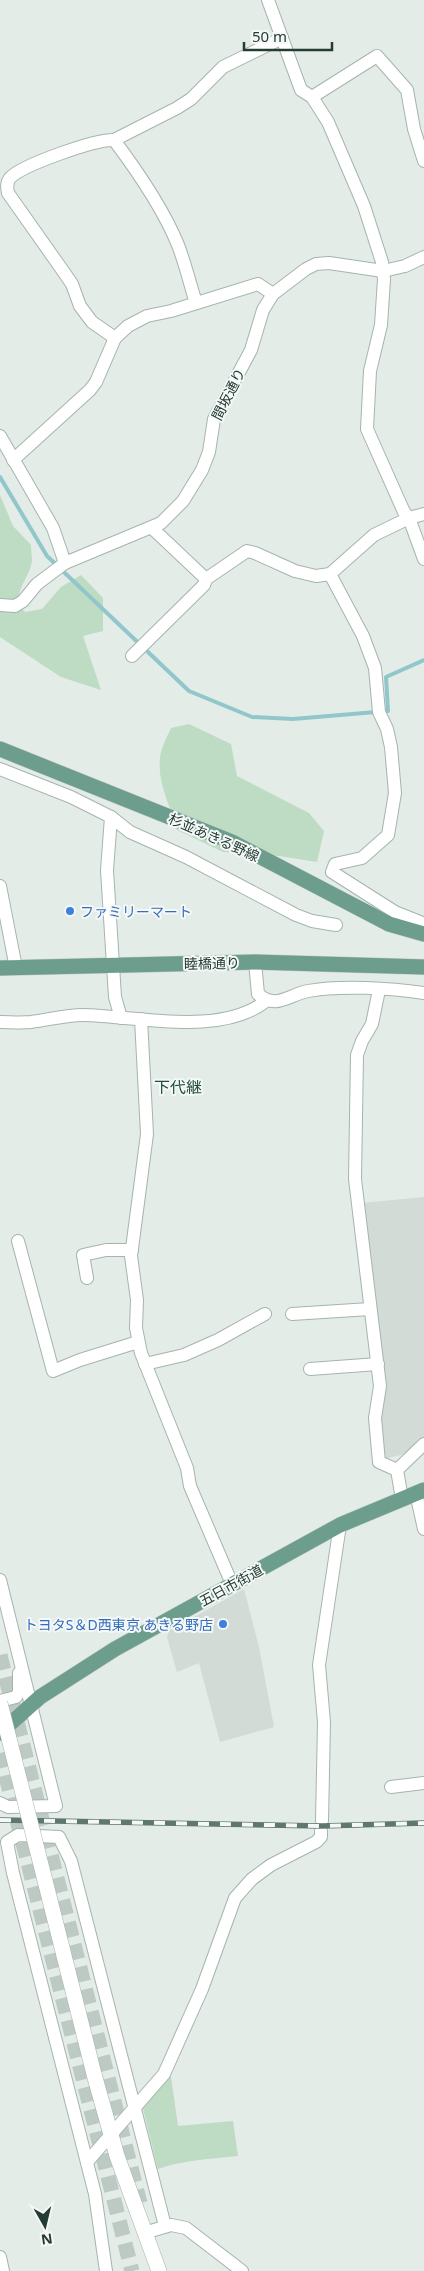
<svg xmlns="http://www.w3.org/2000/svg" width="424" height="2271" viewBox="0 0 424 2271" font-family="'Noto Sans','Noto Sans JP',sans-serif">
  <rect width="100%" height="100%" fill="#e3ece7"/>
  <g fill="#d2dbd6">
    <path d="M 424,1197 L 424,1438 L 405,1454 L 384,1459 L 362,1203 Z"/>
    <path d="M 244,1589 L 259,1647 L 274,1727 L 220,1742 L 199,1663 L 177,1672 L 167,1637 L 169,1631 Z"/>
  </g>
  <g fill="#bedbc4">
    <path d="M 0,495 L 13,526 L 31,545 C 31,550 32,556 32,561 C 30,579 8,596 25,612 L 42,609 L 61,587 L 81,575 L 103,598 L 103,631 L 83,636 L 101,690 L 61,677 L 0,637 Z"/>
    <path d="M 189,724 L 231,744 L 237,776 L 309,813 L 324,831 L 317,862 L 279,856 L 223,852 L 177,830 C 171,806 157,784 160,758 C 161,748 167,737 171,728 Z"/>
    <path d="M 170,2070 L 178,2126 L 233,2121 L 238,2156 C 211,2159 183,2160 158,2169 L 142,2105 Z"/>
  </g>
  <g fill="none" stroke-linecap="round" stroke-linejoin="round">
    <g stroke="#91c6cb" stroke-width="4">
      <path d="M 0,477 L 47,556 L 189,691 L 252,717 L 293,719 L 376,712"/>
      <path d="M 383,711 L 388,711 L 386,677 L 424,660"/>
    </g>
    <g stroke="#bdc9c3" stroke-width="15" stroke-dasharray="15 8" stroke-linecap="butt">
      <path d="M 0,1655 L 140,2203"/>
      <path d="M 0,1753 L 132,2271"/>
    </g>
    <defs>
      <g id="minor">
        <path d="M 268,0 L 301,90 L 312,97 L 328,122 L 364,206 L 382,262 L 384,279 L 381,325 L 370,371 L 367,429 L 404,512 L 409,518 L 424,559"/>
        <path d="M 312,97 L 377,56 L 407,90 L 414,129 L 424,161"/>
        <path d="M 114,140 C 138,172 163,208 178,245 C 185,263 190,284 196,303"/>
        <path d="M 115,338 L 92,322 L 80,306 L 72,284 L 63,271 L 8,193 C 7,188 6,183 10,178 C 22,165 96,139 114,140 L 177,108 L 191,99 L 223,67 L 282,38"/>
        <path d="M 0,436 L 53,528 L 65,563"/>
        <path d="M 13,460 L 90,390 L 96,382 L 115,338 L 128,326 L 147,316 L 171,311 L 258,284 L 273,294"/>
        <path d="M 152,528 L 206,579"/>
        <path d="M 330,574 L 363,636 L 375,668 L 379,712 L 387,729 L 391,747 L 395,793 L 388,835 L 362,858 L 335,864 L 332,872 L 395,912 L 420,922 L 424,927"/>
        <path d="M 0,605 L 15,606 L 23,601 L 37,584 L 65,563 L 161,523 L 183,501 L 202,470 L 209,452 L 214,419 L 251,350 L 263,310 L 273,294 L 306,269 L 316,264 L 329,263 L 383,271 L 405,266 L 424,257"/>
        <path d="M 132,656 L 204,585 L 206,579 L 247,551 L 255,553 L 295,571 L 316,576 L 330,574 L 374,535 L 409,518 L 424,514"/>
        <path d="M 0,769 L 71,797 L 111,817 L 107,870 L 115,997 L 121,1018"/>
        <path d="M 111,817 L 130,832 L 186,857 L 296,915 L 312,921 L 336,925"/>
        <path d="M 0,886 L 16,968"/>
        <path d="M 255,962 L 258,994 C 276,1010 288,995 308,991 C 340,985 391,988 424,993"/>
        <path d="M 379,990 L 372,1024 L 362,1041 L 357,1055 L 355,1179 L 380,1386 L 375,1418 L 379,1462 L 397,1470"/>
        <path d="M 141,1019 L 147,1134 L 131,1256 L 137,1300 L 136,1328 L 141,1353 L 187,1468 L 190,1486 L 232,1584"/>
        <path d="M 0,1022 C 10,1022 20,1023 31,1022 C 48,1020 66,1015 83,1015 C 138,1016 220,1037 266,1001"/>
        <path d="M 18,1241 L 53,1371 L 80,1360 L 138,1342"/>
        <path d="M 87,1278 L 83,1255 L 106,1250 L 132,1250"/>
        <path d="M 292,1314 L 370,1309"/>
        <path d="M 145,1364 L 184,1355 L 218,1340 L 265,1314"/>
        <path d="M 310,1369 L 378,1364"/>
        <path d="M 416,1493 L 424,1529"/>
        <path d="M 402,1499 L 397,1470 L 424,1444"/>
        <path d="M 0,1580 L 56,1806 L 8,1807 L 0,1803"/>
        <path d="M 0,1701 L 16,1697 L 19,1692 L 19,1673"/>
        <path d="M 391,1787 L 424,1783"/>
        <path d="M 322,1821 L 324,1722 L 319,1665 L 340,1525"/>
        <path d="M 87,2162 L 164,2074 L 202,1989 L 235,1898 L 252,1879 L 271,1865 L 316,1842 L 321,1837 L 321,1831"/>
        <path d="M 144,2233 L 171,2225 L 186,2228 L 242,2271"/>
        <path d="M 0,2257 L 3,2271"/>
        <path d="M 106,2271 L 95,2194 L 13,1873 L 7,1842 L 18,1835 L 59,1837 L 71,1861 L 165,2226"/>
      </g>
      <path id="tertiary" d="M 94,2074 L 117,2156 L 159,2271"/>
      <g id="primary">
        <path d="M 0,749 L 232,842 L 389,924 L 424,934"/>
        <path d="M 0,968 L 255,962 L 424,967"/>
        <path d="M 0,1733 L 40,1697 L 115,1649 L 340,1525 L 424,1490"/>
      </g>
    </defs>
    <use href="#minor" stroke="#a6b4ae" stroke-width="14"/>
    <use href="#tertiary" stroke="#a6b4ae" stroke-width="16"/>
    <use href="#primary" stroke="#c2c8c6" stroke-width="16"/>
    <use href="#minor" stroke="#fff" stroke-width="12"/>
    <use href="#tertiary" stroke="#fff" stroke-width="15"/>
    <use href="#primary" stroke="#6c9d8d" stroke-width="15"/>
    <defs>
      <path id="rail" d="M 0,1820 L 322,1826 L 424,1823"/>
    </defs>
    <use href="#rail" stroke="#5f776f" stroke-width="5.5"/>
    <use href="#rail" stroke="#f4f8f6" stroke-width="4" stroke-dasharray="11" stroke-linecap="butt"/>
    <defs>
      <path id="tertiary-bridge" d="M 0,1703 L 94,2074"/>
    </defs>
    <use href="#tertiary-bridge" stroke="#a6b4ae" stroke-width="16" stroke-linecap="butt"/>
    <use href="#tertiary-bridge" stroke="#fff" stroke-width="15"/>
  </g>
  <g fill="#3f7fe0" stroke="#f4f8f6" stroke-width="2">
    <circle cx="70" cy="911" r="5"/>
    <circle cx="223" cy="1624" r="5"/>
  </g>
  <g text-anchor="middle" dominant-baseline="central" stroke-width="4" stroke-linejoin="round" paint-order="stroke">
    <g font-size="14" fill="#253c34" stroke="#f4f8f6">
      <text transform="translate(228 394) rotate(-63)">間坂通り</text>
      <text transform="translate(214 837) rotate(24)">杉並あきる野線</text>
      <text transform="translate(212 963) rotate(-1)">睦橋通り</text>
      <text transform="translate(231 1585) rotate(-29)">五日市街道</text>
    </g>
    <g font-size="14" fill="#366cbe" stroke="#f4f8f6" text-anchor="start">
      <text x="80" y="911">ファミリーマート</text>
      <text x="213" y="1624" text-anchor="end">トヨタS＆D西東京 あきる野店</text>
    </g>
    <g font-size="16" fill="#224c3f" stroke="#f4f8f6">
      <text x="178" y="1087">下代継</text>
    </g>
  </g>
  <g transform="translate(45 2226) rotate(172)" stroke="#f4f8f6" stroke-width="4" paint-order="stroke">
  <path d="M0-4L9 19L0 12L-9 19Z" fill="#253c34"/>
  <text y="-8" font-size="14" font-weight="bold" text-anchor="middle" fill="#253c34">N</text>
  </g>
  <path d="M244 42v8h88v-8" fill="none" stroke="#253c34" stroke-width="2.5"/>
  <text x="252" y="42" font-size="15" fill="#253c34" stroke="#f4f8f6" stroke-width="4" paint-order="stroke">50 m</text>
</svg>
